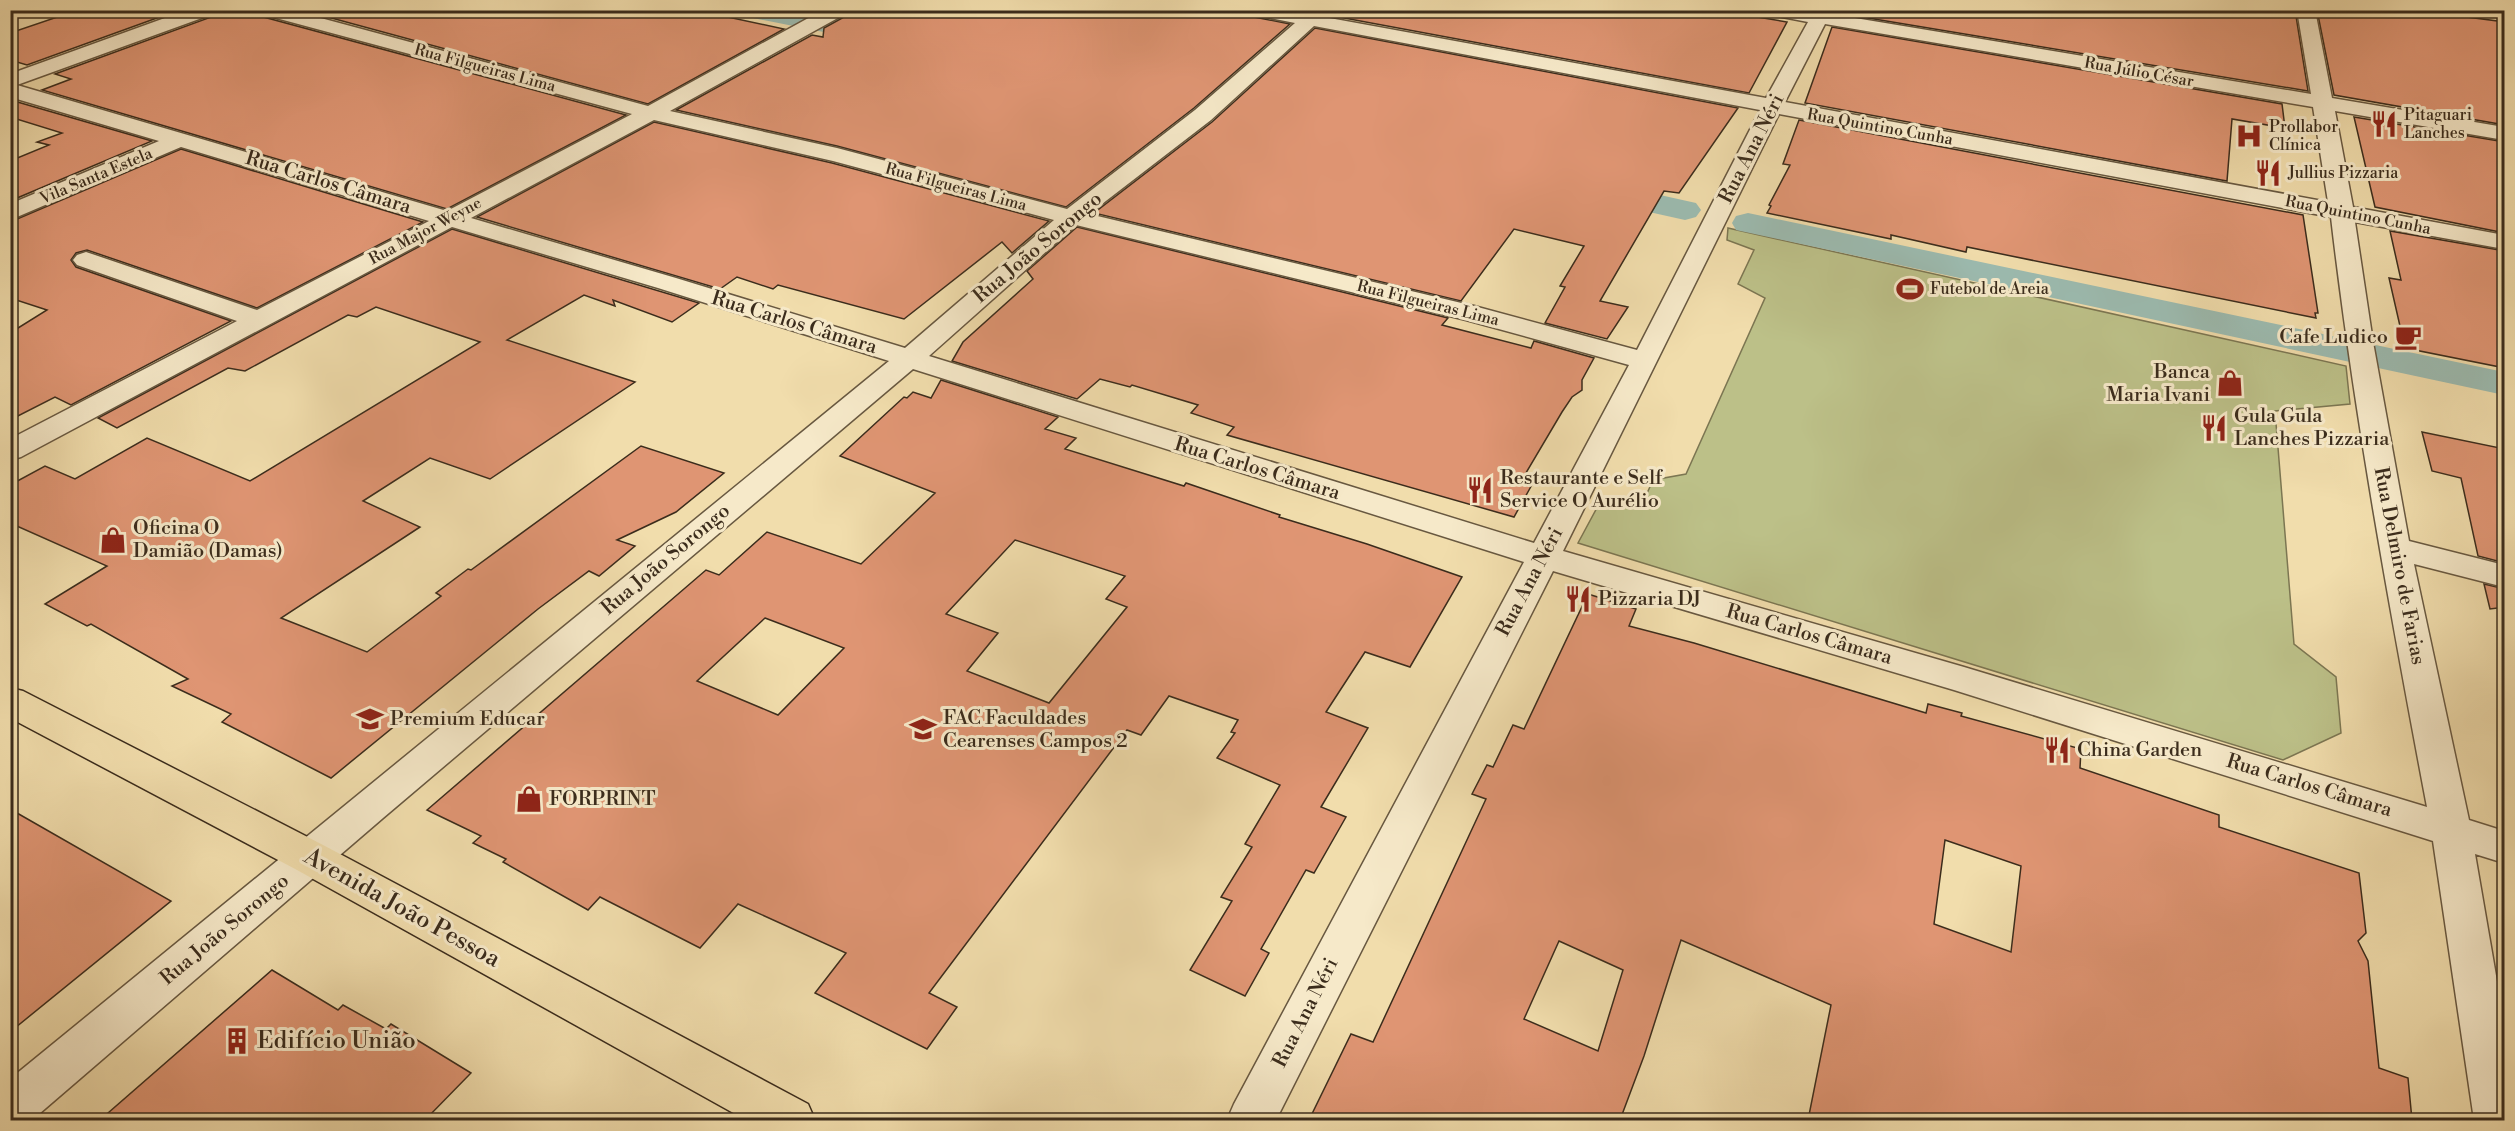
<svg xmlns="http://www.w3.org/2000/svg" width="2515" height="1131" viewBox="0 0 2515 1131" font-family="'Libre Bodoni',serif">
  <rect width="100%" height="100%" fill="#f1ddac"/>
  <filter id="stains"><feTurbulence type="fractalNoise" baseFrequency=".00333" numOctaves="4"/><feColorMatrix values="0 0 0 0 .2 0 0 0 0 .09 0 0 0 0 .02 0 0 0 .5 -.17"/></filter>
  <radialGradient id="worn" r=".72"><stop offset=".6" stop-color="#630" stop-opacity="0"/><stop offset="1" stop-color="#630" stop-opacity=".3"/></radialGradient>
  <path fill="#bcc088" stroke="#7c7652" stroke-width="1.5" d="M 1728,228 L 2346,366 L 2350,404 L 2275,411 L 2294,644 L 2336,677 L 2341,733 L 2283,760 L 1578,543 L 1599,504 L 1640,509 L 1653,480 L 1686,474 L 1765,298 L 1738,284 L 1754,250 L 1727,240 Z"/>
  <g fill="none" stroke-linecap="round" stroke-linejoin="round">
    <g fill="#9cbbb0" fill-rule="evenodd">
      <path d="M 741,10 L 794,10 L 889,29 L 898,31 L 902,37 L 898,43 L 889,45 L 753,18 L 744,15 Z"/>
      <path d="M 1597,181 L 1696,203 L 1701,210 L 1696,217 L 1685,220 L 1586,198 L 1581,191 L 1586,184 Z"/>
      <path d="M 1748,213 L 2504,372 L 2504,395 L 1736,230 L 1732,223 L 1736,216 Z"/>
    </g>
  </g>
  <g fill="#df9573" stroke="#3b2c1c" stroke-width="1.5" fill-rule="evenodd">
    <path d="M 78,10 L 179,10 L 27,65 L 10,60 L 10,33 Z"/>
    <path d="M 217,10 L 257,10 L 260,16 L 626,115 L 447,209 L 42,90 L 71,79 L 55,74 L 214,16 Z"/>
    <path d="M 302,10 L 695,10 L 784,29 L 648,104 Z"/>
    <path d="M 849,10 L 1245,10 L 1249,16 L 1290,24 L 1194,108 L 1066,207 L 837,146 L 676,110 L 812,35 L 823,37 L 824,28 L 846,16 Z"/>
    <path d="M 1332,10 L 1715,10 L 1787,22 L 1749,93 L 1328,15 Z"/>
    <path d="M 1838,10 L 2295,10 L 2308,91 L 1838,13 Z"/>
    <path d="M 2317,10 L 2395,10 L 2429,15 L 2428,12 L 2505,22 L 2505,96 L 2502,96 L 2505,103 L 2505,125 L 2334,95 Z"/>
    <path d="M 1832,27 L 2282,104 L 2285,128 L 2232,119 L 2227,181 L 1805,103 Z"/>
    <path d="M 1315,28 L 1738,108 L 1679,193 L 1664,191 L 1600,301 L 1628,307 L 1607,339 L 1545,323 L 1565,287 L 1560,286 L 1584,246 L 1514,229 L 1461,301 L 1094,213 L 1212,122 Z"/>
    <path d="M 14,101 L 152,141 L 10,201 L 10,161 L 49,145 L 37,142 L 62,133 L 10,117 L 10,102 Z"/>
    <path d="M 2354,117 L 2505,142 L 2505,233 L 2375,207 Z"/>
    <path d="M 1799,120 L 2303,215 L 2318,313 L 2315,313 L 2316,318 L 1967,247 L 1966,252 L 1891,235 L 1891,239 L 1767,213 L 1771,206 L 1769,205 L 1790,165 L 1783,164 Z"/>
    <path d="M 654,122 L 832,163 L 1049,221 L 1012,253 L 1002,242 L 904,319 L 778,285 L 773,289 L 737,277 L 720,289 L 477,217 Z"/>
    <path d="M 181,149 L 423,222 L 257,308 L 87,250 L 76,253 L 71,260 L 76,267 L 231,321 L 71,405 L 55,397 L 10,420 L 10,333 L 47,310 L 10,298 L 10,222 Z"/>
    <path d="M 1077,227 L 1448,318 L 1442,325 L 1531,348 L 1534,341 L 1594,358 L 1582,380 L 1582,390 L 1572,397 L 1562,412 L 1523,478 L 1534,481 L 1514,517 L 1227,435 L 1234,427 L 1191,413 L 1198,405 L 1132,385 L 1130,387 L 1100,379 L 1077,399 L 952,361 L 963,342 L 1033,279 L 1027,271 Z"/>
    <path d="M 452,229 L 699,303 L 672,322 L 613,300 L 615,306 L 584,295 L 507,340 L 635,382 L 490,479 L 430,458 L 363,501 L 420,527 L 281,618 L 367,652 L 441,596 L 436,593 L 468,569 L 471,570 L 641,446 L 724,473 L 676,512 L 617,540 L 635,546 L 599,576 L 589,571 L 538,609 L 331,778 L 222,722 L 231,714 L 172,686 L 188,679 L 91,624 L 87,626 L 45,604 L 107,566 L 10,523 L 10,485 L 45,466 L 75,479 L 147,438 L 250,481 L 480,342 L 376,307 L 357,317 L 348,315 L 245,371 L 228,368 L 117,428 L 98,418 Z"/>
    <path d="M 2390,231 L 2505,251 L 2505,368 L 2405,348 L 2389,278 L 2401,280 Z"/>
    <path d="M 941,380 L 1058,417 L 1045,429 L 1076,438 L 1065,449 L 1184,486 L 1186,483 L 1280,515 L 1279,517 L 1367,544 L 1462,577 L 1410,667 L 1365,652 L 1326,712 L 1368,728 L 1321,807 L 1346,817 L 1314,873 L 1306,870 L 1261,949 L 1269,953 L 1245,996 L 1190,970 L 1232,901 L 1221,897 L 1252,847 L 1245,844 L 1280,785 L 1217,758 L 1235,733 L 1231,732 L 1238,720 L 1169,696 L 1141,735 L 1127,730 L 929,993 L 957,1007 L 927,1049 L 815,993 L 846,953 L 738,904 L 700,948 L 600,897 L 588,910 L 503,862 L 506,859 L 473,843 L 481,836 L 427,810 L 706,570 L 719,575 L 767,532 L 861,564 L 935,493 L 840,456 L 904,397 L 907,398 L 913,392 L 931,398 ZM 1015,540 L 1125,576 L 1106,599 L 1127,607 L 1049,703 L 967,671 L 998,633 L 946,614 ZM 765,618 L 844,648 L 778,715 L 697,681 Z"/>
    <path d="M 2422,432 L 2505,449 L 2505,563 L 2478,556 L 2461,478 L 2432,471 Z"/>
    <path d="M 2484,584 L 2505,589 L 2505,607 L 2490,609 Z"/>
    <path d="M 1588,594 L 1636,609 L 1629,626 L 1694,643 L 1926,713 L 1928,704 L 1962,713 L 1961,716 L 2081,749 L 2080,768 L 2219,815 L 2219,827 L 2359,873 L 2366,933 L 2358,941 L 2368,961 L 2379,1068 L 2408,1078 L 2412,1120 L 1808,1120 L 1831,1005 L 1681,940 L 1644,1056 L 1620,1120 L 1309,1120 L 1351,1034 L 1373,1042 L 1486,799 L 1472,794 L 1487,765 L 1493,767 L 1513,725 L 1524,729 ZM 1945,840 L 2021,866 L 2011,952 L 1934,924 ZM 1559,941 L 1623,970 L 1598,1051 L 1524,1019 Z"/>
    <path d="M 10,809 L 171,901 L 10,1032 Z"/>
    <path d="M 272,970 L 338,1010 L 343,1005 L 386,1029 L 391,1024 L 471,1073 L 425,1120 L 100,1120 Z"/>
  </g>
  <g fill="none" stroke-linecap="round" stroke-linejoin="round">
    <defs>
      <path id="street" d="M 187,10 L 215,10 L 213,14 L 17,85 L 447,211 L 632,114 L 261,14 L 259,10 L 291,10 L 648,106 L 823,10 L 847,10 L 845,14 L 670,111 L 837,148 L 1067,209 L 1195,110 L 1295,23 L 1249,14 L 1247,10 L 1289,10 L 1306,14 L 1309,10 L 1330,10 L 1324,17 L 1766,98 L 1808,22 L 1766,14 L 1764,10 L 1833,10 L 1831,14 L 2311,94 L 2297,10 L 2315,10 L 2332,98 L 2504,127 L 2504,140 L 2335,111 L 2353,207 L 2504,235 L 2504,249 L 2355,222 L 2373,342 L 2409,541 L 2504,565 L 2504,587 L 2414,564 L 2469,820 L 2504,831 L 2504,863 L 2475,854 L 2504,1022 L 2504,1120 L 2474,1120 L 2433,841 L 1954,690 L 1553,571 L 1276,1120 L 1227,1120 L 1234,1104 L 1524,562 L 913,369 L 383,818 L 32,1120 L 10,1120 L 10,1079 L 889,361 L 658,288 L 452,227 L 21,457 L 10,460 L 10,439 L 237,321 L 77,265 L 73,260 L 77,255 L 86,252 L 95,255 L 257,310 L 429,221 L 181,147 L 10,220 L 10,204 L 159,141 L 10,97 L 10,74 ZM 1825,24 L 2313,107 L 2328,202 L 1785,102 ZM 1314,26 L 1760,110 L 1637,350 L 1474,306 L 1089,214 L 1211,120 ZM 1779,114 L 2331,217 C 2354,415 2390,611 2427,807 L 1964,667 L 1563,551 ZM 654,120 L 833,161 L 1054,220 L 905,348 L 676,278 L 471,218 ZM 1076,225 L 1466,320 L 1629,365 L 1534,543 L 929,356 Z"/>
      <path id="primary" d="M 10,688 L 23,691 L 325,846 L 808,1104 L 815,1120 L 746,1120 L 297,870 L 10,718 Z"/>
    </defs>
    <use href="#street" stroke="#685840" stroke-width="3"/>
    <use href="#primary" stroke="#3b2c1c" stroke-width="3"/>
    <use href="#street" fill="#f6e9c9" fill-rule="evenodd"/>
    <use href="#primary" fill="#f1ddac" fill-rule="evenodd"/>
  </g>
  <defs>
    <symbol id="restaurant-bare" viewBox="-9 -9 18 18"><path d="M-5-6h1v4h1v-4h1v4h1v-4h1v5L-1.5 .5V6h-2V.5L-5-1ZM5-6V6H3V1.5H1.5Q1.5-4 5-6Z" fill="#8f2418" stroke="#f6e9c9" stroke-width="2.5" paint-order="stroke"/></symbol>
    <symbol id="hospital-bare" viewBox="-9 -9 18 18"><path d="M-5-5h3v3.5h4V-5h3V5h-3V1.5h-4V5h-3Z" fill="#8f2418" stroke="#f6e9c9" stroke-width="2.5" paint-order="stroke"/></symbol>
    <symbol id="stadium-bare" viewBox="-9 -9 18 18"><path d="M0-5a6.5 5 0 1 0 0 10a6.5 5 0 1 0 0-10ZM-3.5-1.8h7v3.6h-7Z" fill="#8f2418" stroke="#f6e9c9" stroke-width="2.5" paint-order="stroke"/></symbol>
    <symbol id="cafe-bare" viewBox="-9 -9 18 18"><path d="M-5.5-4.5H6V0H3Q3 3.5 0 3.5H-2.5Q-5.5 3.5-5.5 0ZM3-3.2v2h1.7v-2ZM-6 4.5H4V6H-6Z" fill="#8f2418" stroke="#f6e9c9" stroke-width="2.5" paint-order="stroke"/></symbol>
    <symbol id="shop-bare" viewBox="-9 -9 18 18"><path d="M-5-2.5h2.3a2.7 3.5 0 0 1 5.4 0H5L5.5 6h-11ZM-1.5-2.5h3a1.5 2.3 0 0 0-3 0Z" fill="#8f2418" stroke="#f6e9c9" stroke-width="2.5" paint-order="stroke"/></symbol>
    <symbol id="school-bare" viewBox="-9 -9 18 18"><path d="M0-5L7-2L0 1L-7-2ZM-4 1L0 2.5L4 1V4Q0 6-4 4Z" fill="#8f2418" stroke="#f6e9c9" stroke-width="2.5" paint-order="stroke"/></symbol>
    <symbol id="university-bare" viewBox="-9 -9 18 18"><path d="M0-5L7-2L0 1L-7-2ZM-4 1L0 2.5L4 1V4Q0 6-4 4Z" fill="#8f2418" stroke="#f6e9c9" stroke-width="2.5" paint-order="stroke"/></symbol>
    <symbol id="building-bare" viewBox="-9 -9 18 18"><path d="M-4-6H4V6H1V3H-1V6H-4ZM-2.5-4.3h1.7v1.8h-1.7ZM.8-4.3h1.7v1.8H.8ZM-2.5-1h1.7V.8h-1.7ZM.8-1h1.7V.8H.8Z" fill="#8f2418" stroke="#f6e9c9" stroke-width="2.5" paint-order="stroke"/></symbol>
  </defs>
  <g fill-rule="evenodd">
    <use href="#restaurant-bare" x="2365" y="105" width="38" height="38"/>
    <use href="#hospital-bare" x="2230" y="117" width="38" height="38"/>
    <use href="#restaurant-bare" x="2249" y="154" width="38" height="38"/>
    <use href="#stadium-bare" x="1891" y="270" width="38" height="38"/>
    <use href="#cafe-bare" x="2389" y="318" width="38" height="38"/>
    <use href="#shop-bare" x="2211" y="364" width="38" height="38"/>
    <use href="#restaurant-bare" x="2195" y="409" width="38" height="38"/>
    <use href="#restaurant-bare" x="1461" y="471" width="38" height="38"/>
    <use href="#shop-bare" x="94" y="521" width="38" height="38"/>
    <use href="#restaurant-bare" x="1559" y="580" width="38" height="38"/>
    <use href="#school-bare" x="351" y="700" width="38" height="38"/>
    <use href="#university-bare" x="904" y="710" width="38" height="38"/>
    <use href="#restaurant-bare" x="2038" y="731" width="38" height="38"/>
    <use href="#shop-bare" x="510" y="780" width="38" height="38"/>
    <use href="#building-bare" x="218" y="1022" width="38" height="38"/>
  </g>
  <g text-anchor="middle" dominant-baseline="central" stroke-width="6" stroke-linejoin="round" paint-order="stroke">
    <g font-size="16" fill="#3b2c1c" stroke="#f6e9c9">
      <text transform="translate(485 68) rotate(15)">Rua Filgueiras Lima</text>
      <text transform="translate(2139 72) rotate(10)">Rua Júlio César</text>
      <text transform="translate(1880 127) rotate(10)">Rua Quintino Cunha</text>
      <text transform="translate(96 176) rotate(-23)">Vila Santa Estela</text>
      <text transform="translate(956 187) rotate(15)">Rua Filgueiras Lima</text>
      <text transform="translate(2358 215) rotate(11)">Rua Quintino Cunha</text>
      <text transform="translate(425 231) rotate(-28)">Rua Major Weyne</text>
      <text transform="translate(1428 303) rotate(14)">Rua Filgueiras Lima</text>
    </g>
    <g font-size="16" fill="#3b2c1c" stroke="#f6e9c9" text-anchor="start">
      <text x="2404" y="115">Pitaguari<tspan x="2404" dy="18">Lanches</tspan></text>
      <text x="2269" y="127">Prollabor<tspan x="2269" dy="18">Clínica</tspan></text>
      <text x="2288" y="173">Jullius Pizzaria</text>
      <text x="1930" y="289">Futebol de Areia</text>
    </g>
    <g font-size="20" fill="#3b2c1c" stroke="#f6e9c9">
      <text transform="translate(1752 149) rotate(-63)">Rua Ana Néri</text>
      <text transform="translate(328 183) rotate(17)">Rua Carlos Câmara</text>
      <text transform="translate(1038 248) rotate(-40)">Rua João Sorongo</text>
      <text transform="translate(794 323) rotate(17)">Rua Carlos Câmara</text>
      <text transform="translate(1257 469) rotate(17)">Rua Carlos Câmara</text>
      <text transform="translate(666 560) rotate(-40)">Rua João Sorongo</text>
      <text transform="translate(2399 566) rotate(79)">Rua Delmiro de Farias</text>
      <text transform="translate(1530 582) rotate(-62)">Rua Ana Néri</text>
      <text transform="translate(1809 635) rotate(16)">Rua Carlos Câmara</text>
      <text transform="translate(2309 786) rotate(17)">Rua Carlos Câmara</text>
      <text transform="translate(225 930) rotate(-40)">Rua João Sorongo</text>
      <text transform="translate(1306 1013) rotate(-63)">Rua Ana Néri</text>
    </g>
    <g font-size="20" fill="#3b2c1c" stroke="#f6e9c9" text-anchor="start">
      <text x="2388" y="337" text-anchor="end">Cafe Ludico</text>
      <text x="2210" y="372" text-anchor="end">Banca<tspan x="2210" dy="23">Maria Ivani</tspan></text>
      <text x="2234" y="416">Gula Gula<tspan x="2234" dy="23">Lanches Pizzaria</tspan></text>
      <text x="1500" y="478">Restaurante e Self<tspan x="1500" dy="23">Service O Aurélio</tspan></text>
      <text x="133" y="528">Oficina O<tspan x="133" dy="23">Damião (Damas)</tspan></text>
      <text x="1598" y="599">Pizzaria DJ</text>
      <text x="943" y="718">FAC Faculdades<tspan x="943" dy="23">Cearenses Campos 2</tspan></text>
      <text x="390" y="719">Premium Educar</text>
      <text x="2077" y="750">China Garden</text>
      <text x="549" y="799">FORPRINT</text>
    </g>
    <g font-size="24" fill="#3b2c1c" stroke="#f6e9c9">
      <text transform="translate(402 908) rotate(29)">Avenida João Pessoa</text>
    </g>
    <g font-size="24" fill="#3b2c1c" stroke="#f6e9c9" text-anchor="start">
      <text x="257" y="1041">Edifício União</text>
    </g>
  </g>
  <rect width="2515" height="1131" fill="none" stroke="#f1ddac" stroke-width="36"/>
  <rect x="12" y="12" width="2491" height="1107" fill="none" stroke="#3b2c1c" stroke-width="3"/>
  <rect x="18" y="18" width="2479" height="1095" fill="none" stroke="#3b2c1c" stroke-width="1.5"/>
  <rect width="100%" height="100%" filter="url(#stains)"/>
  <rect width="100%" height="100%" fill="url(#worn)"/>
</svg>
